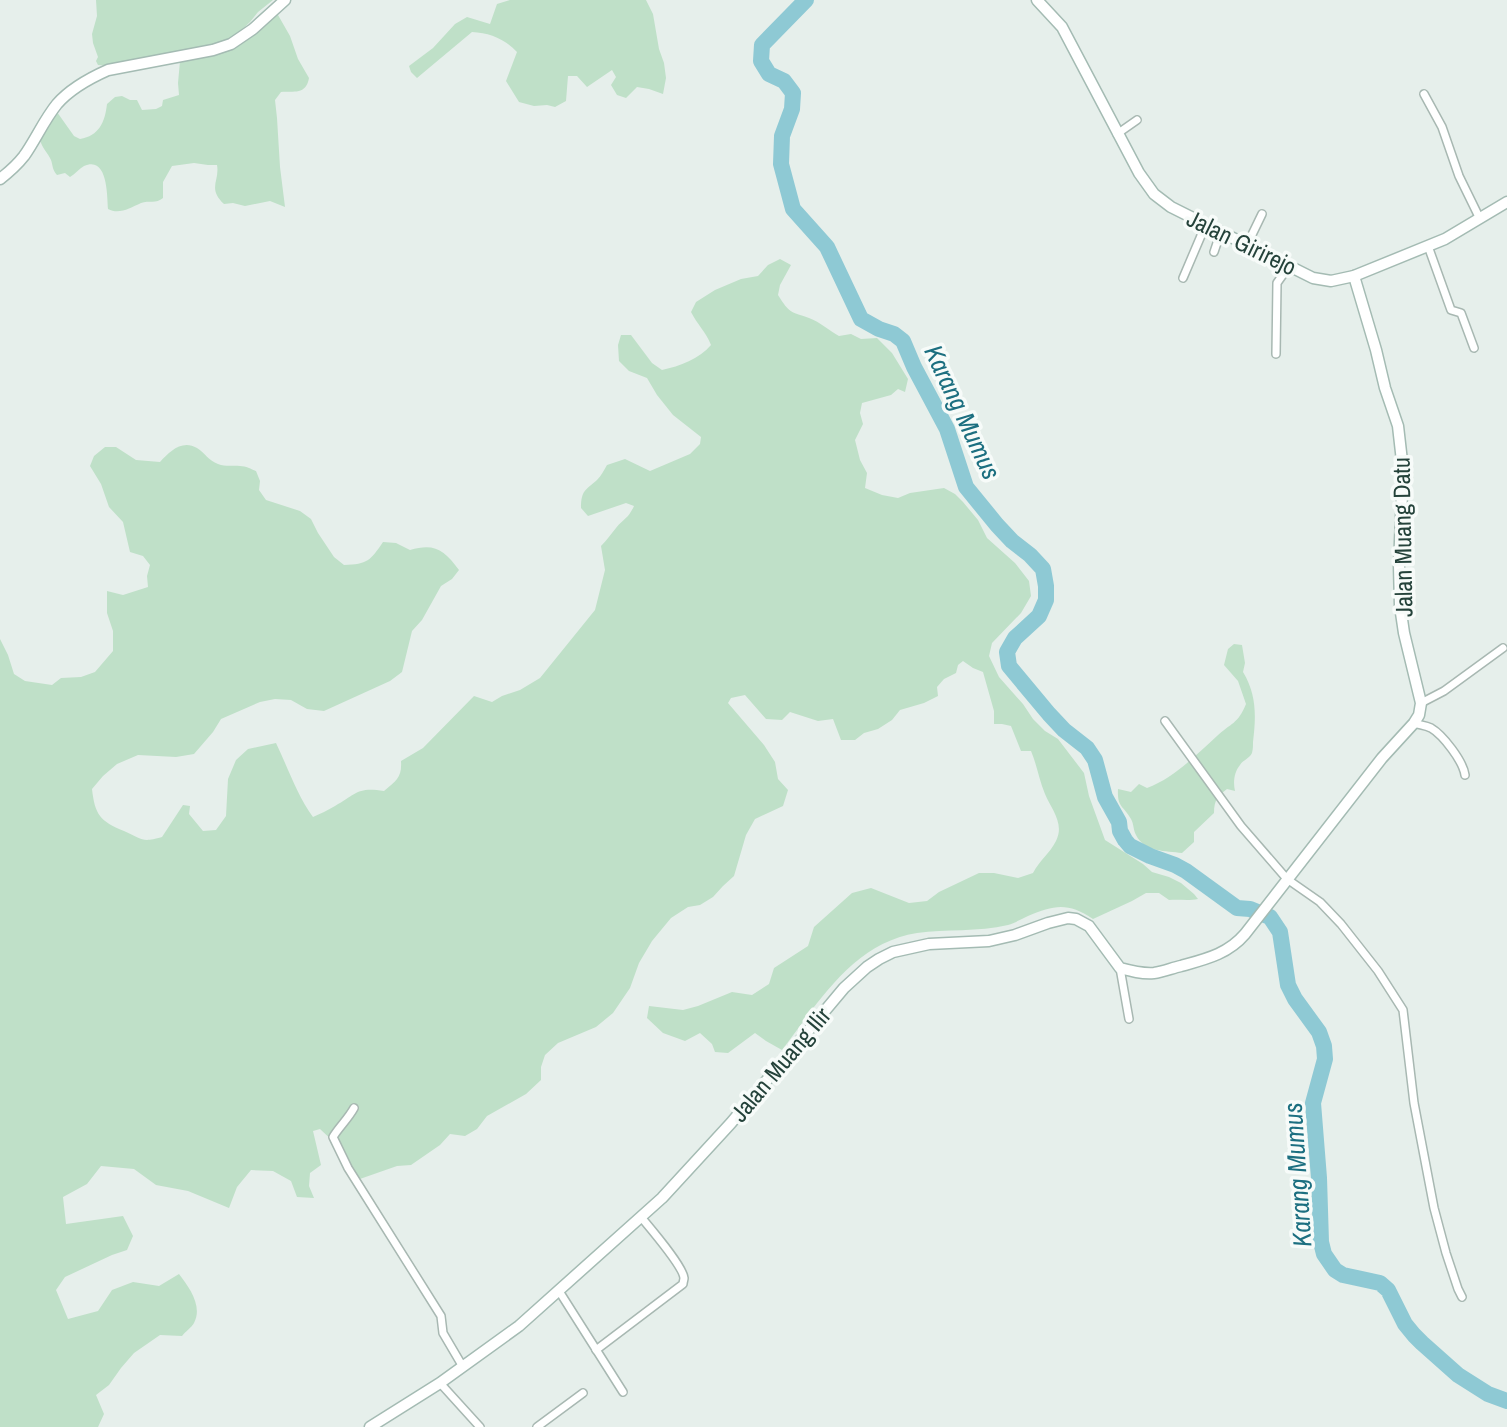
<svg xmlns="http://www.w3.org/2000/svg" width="1507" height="1427" viewBox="0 0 1507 1427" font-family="'Archivo Narrow',sans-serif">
  <rect width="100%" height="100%" fill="#e6efeb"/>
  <g fill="#bfe0c8">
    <path d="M 96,0 L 273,0 L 258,12 L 250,22 L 228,43 L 171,55 L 163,54 L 109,66 L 98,65 L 96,61 L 98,57 L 93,43 L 92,34 L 97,16 Z"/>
    <path d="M 510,0 L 646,0 L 653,14 L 659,49 L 664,63 L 666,78 L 663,94 L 649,89 L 637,87 L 626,98 L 617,95 L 611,85 L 616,77 L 612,70 L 587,87 L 577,76 L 568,76 L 566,101 L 555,107 L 547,105 L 534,106 L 519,102 L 506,81 L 517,52 C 505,39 490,33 472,32 L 417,78 L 411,72 L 409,66 L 433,48 L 455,24 L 467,17 L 490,24 L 497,4 Z"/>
    <path d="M 272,15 L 278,15 L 290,36 L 298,59 L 309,78 C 306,95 294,91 281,92 L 275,100 L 277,118 L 280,167 L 285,207 L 270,201 L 245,206 L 233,203 L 224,204 C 207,188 220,181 217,165 L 208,165 L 194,163 L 172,166 L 163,182 L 163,198 C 156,204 149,200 141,203 C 130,208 119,215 108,209 C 107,196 108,155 84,166 C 79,169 75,174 70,177 L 65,173 L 57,175 C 52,169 53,166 51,160 C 48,153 42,148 40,140 L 52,115 L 57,112 L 74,136 L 80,139 C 99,136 105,122 107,104 L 115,97 L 122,96 L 130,100 L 137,100 L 142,110 L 156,109 L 162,106 L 163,100 L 179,95 L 178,83 L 180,61 L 224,51 Z"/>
    <path d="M 780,259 L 791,265 L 780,285 L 778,295 C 790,314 790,311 809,318 C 820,322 830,331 839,336 L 851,334 L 861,339 L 877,338 L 892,353 L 908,379 L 905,392 L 898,389 L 891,395 L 862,403 L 860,413 L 863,424 L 855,440 L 860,460 L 867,473 L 865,488 L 882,495 L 898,498 L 910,493 L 944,488 L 955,494 L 963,502 L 978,520 L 987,538 L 1015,563 L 1029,581 L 1031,596 L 1021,613 L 992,643 L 989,656 L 999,677 L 1023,704 L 1033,719 L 1045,731 L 1058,739 L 1084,773 L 1089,796 L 1105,840 L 1143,864 L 1152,872 L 1169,877 L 1181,883 L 1194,894 L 1198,899 C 1188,901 1179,899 1169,900 L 1159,893 L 1146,893 L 1132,901 L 1093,919 C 1068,902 1054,905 1028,916 C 1021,919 1015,923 1008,925 C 978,932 946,929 917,933 C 853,943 818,1003 782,1050 L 766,1041 L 755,1033 L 728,1053 L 715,1052 L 712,1044 L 700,1033 L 685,1041 L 663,1033 L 647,1018 L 649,1006 L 683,1010 L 698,1006 L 732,992 L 752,995 L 769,984 L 774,968 L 808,946 L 814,927 L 852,893 L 871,888 L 909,903 L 927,901 L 939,892 L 979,873 L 994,873 L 1018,878 L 1033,873 C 1039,861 1050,853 1056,841 C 1065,823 1051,809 1045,794 C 1039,780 1037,765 1031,751 L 1021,751 L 1011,726 L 1002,724 L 994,724 L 994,711 L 983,672 L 973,668 L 963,661 L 958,665 L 956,673 L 944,679 L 937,687 L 938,696 L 924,703 L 900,710 L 892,720 L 878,729 L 864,733 L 855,740 L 841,740 L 833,719 L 818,721 L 790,712 L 782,720 L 766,719 L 745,695 L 731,698 L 728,703 L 764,745 L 775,762 L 778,779 L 788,790 L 783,806 L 755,819 L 746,835 L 734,876 L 723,886 L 713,897 L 700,905 L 688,907 L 671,918 L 652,941 L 639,963 L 630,988 L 613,1013 L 596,1027 L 558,1043 L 545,1055 L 541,1067 L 541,1080 L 526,1094 L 487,1116 L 477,1129 L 465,1136 L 450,1134 L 440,1145 L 411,1165 L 397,1166 L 357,1180 L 336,1144 L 320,1129 L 313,1131 L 321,1165 L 310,1173 L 309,1186 L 314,1198 L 297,1197 L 291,1181 L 273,1171 L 251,1170 L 237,1187 L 229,1208 L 188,1191 L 156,1185 L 134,1169 L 101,1166 L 87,1184 L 63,1197 L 66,1224 L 123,1216 L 133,1236 L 127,1250 L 112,1255 L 65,1277 L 56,1290 L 68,1319 L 98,1311 L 112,1290 L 133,1282 L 159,1286 L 179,1274 C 189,1287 203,1306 194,1323 C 192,1327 185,1332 182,1336 L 160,1335 L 134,1353 L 121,1368 L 109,1385 L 96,1395 L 104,1414 L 98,1427 L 0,1427 L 0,639 L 8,655 L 14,674 L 25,681 L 52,685 L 61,678 L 81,677 L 95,672 L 113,651 L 113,631 L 107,613 L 107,591 L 123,595 L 148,587 L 147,576 L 150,565 L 143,556 L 130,552 L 123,522 L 109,507 L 101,484 L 90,466 L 94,456 L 105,447 L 116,447 L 136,460 L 160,462 C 169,452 182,439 197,448 C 204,452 209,461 218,464 C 226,467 233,465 240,466 C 246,466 251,469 256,471 L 260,481 L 259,490 L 266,500 L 300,511 L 311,519 L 318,533 L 334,557 L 344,565 C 368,564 370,561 383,542 L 396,543 L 410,550 C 435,543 444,550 459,570 L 452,579 L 441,586 L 422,620 L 412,631 L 402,672 L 390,681 L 324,711 L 307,709 L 291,700 L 275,699 L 260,702 L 221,719 L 213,732 L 194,754 L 176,757 L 138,755 L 117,764 L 103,776 L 92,789 C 95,815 100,821 124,831 C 143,839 141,843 162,837 L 183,805 L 190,806 L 189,814 L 203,831 L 216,830 L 226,816 L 228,779 L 236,760 L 248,749 L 276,743 C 288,768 297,795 313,817 C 320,814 328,810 335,806 C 357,794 356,787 384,791 C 397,780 402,777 401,761 L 423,748 L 474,696 L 492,702 L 502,696 L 520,690 L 540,678 L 595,610 L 605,570 L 601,546 C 607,540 611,534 616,528 C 624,518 628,519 634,506 L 626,503 L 588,516 L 581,508 C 581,490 586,490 597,480 C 601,476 604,470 607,465 L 625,459 L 650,471 L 690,454 L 700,444 L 701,437 L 673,415 L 657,395 L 647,378 L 629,371 L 619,361 L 618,345 L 621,335 L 631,335 L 652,363 L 662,370 C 680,366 699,359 711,345 C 706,332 697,324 691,312 L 696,302 L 715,290 L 741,279 L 758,276 L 768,265 Z"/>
    <path d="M 1234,644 L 1242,645 L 1245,663 L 1243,672 C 1257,695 1256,717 1253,742 C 1253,747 1253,749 1252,753 C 1249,759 1243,760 1240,765 C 1234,772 1233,783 1235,791 L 1227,789 C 1218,796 1214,800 1214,813 L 1194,832 L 1194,842 L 1182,853 C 1166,851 1144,852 1136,835 C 1133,830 1134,824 1131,819 C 1123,805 1117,808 1118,789 L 1131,792 L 1139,784 L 1147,788 C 1174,778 1196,755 1217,736 C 1231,723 1238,724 1246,704 L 1238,681 L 1224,665 L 1228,649 Z"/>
  </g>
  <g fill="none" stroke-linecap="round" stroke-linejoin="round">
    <path stroke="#8ec9d4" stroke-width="16" d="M 806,0 L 762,45 L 761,61 L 769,74 L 784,81 L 793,93 L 792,109 L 782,136 L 781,164 L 793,209 L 827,247 L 861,319 L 879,329 L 894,334 L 903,341 L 914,367 L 947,429 L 966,487 L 997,525 L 1012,541 L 1030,555 L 1043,569 L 1046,586 L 1046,600 L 1039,616 L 1015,638 L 1007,652 L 1009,666 L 1049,714 L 1064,730 L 1087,748 L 1095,760 L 1105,797 L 1119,822 L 1120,831 L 1125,840 L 1130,846 L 1150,856 L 1175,865 L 1186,871 L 1237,908 L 1250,909 L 1270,917 L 1280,932 L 1288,985 L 1295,999 L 1319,1032 L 1324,1046 L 1325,1059 L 1313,1103 L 1319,1178 L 1321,1242 L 1324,1254 L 1335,1270 L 1343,1275 L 1380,1283 L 1388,1290 L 1405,1324 L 1414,1335 L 1422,1343 L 1458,1375 L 1488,1394 L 1507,1401"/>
    <defs>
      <g id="street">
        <path d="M 1424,94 L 1442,127 L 1459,176 L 1480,219"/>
        <path d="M 1117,134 L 1137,120"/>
        <path d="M 1247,245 L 1262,214"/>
        <path d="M 1428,246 L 1451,310 L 1461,313 L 1474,348"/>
        <path d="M 1214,252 L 1221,231"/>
        <path d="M 1183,278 L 1206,224"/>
        <path d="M 1276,354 L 1277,283 L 1289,266"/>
        <path d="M 1421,703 L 1444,691 L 1503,648"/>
        <path d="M 1165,721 L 1241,826 L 1287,879 L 1320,902 L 1341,924 L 1378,971 L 1403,1010 L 1414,1103 L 1434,1208 L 1446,1253 L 1458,1289 L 1462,1297"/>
        <path d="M 1414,723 C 1419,725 1425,725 1431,728 C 1443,735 1463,761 1465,775"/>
        <path d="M 1120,968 L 1129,1019"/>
        <path d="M 354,1108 C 348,1119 339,1127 333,1137 L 348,1168 L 441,1316 L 443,1333 L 463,1367"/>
        <path d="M 559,1291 L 623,1392"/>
        <path d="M 596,1350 L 683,1284 C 683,1282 684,1280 684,1278 C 683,1266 650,1228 641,1217"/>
        <path d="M 440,1383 L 480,1427"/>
        <path d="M 537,1427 L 583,1393"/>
      </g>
      <g id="secondary">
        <path d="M 1037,0 L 1062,27 L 1139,173 L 1154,194 L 1171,207 L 1313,278 L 1331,281 L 1354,276 L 1445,239 L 1507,202"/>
        <path d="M 0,179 C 9,172 17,165 24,156 C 36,139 44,120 57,104 C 70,89 90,78 108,70 L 213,50 L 231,44 L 253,29 L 285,0"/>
        <path d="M 370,1427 L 440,1383 L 519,1326 L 662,1198 L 731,1123 L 844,988 L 867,967 L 879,959 L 893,952 L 929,944 L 989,941 L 1015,935 L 1048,923 L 1068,918 L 1076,919 L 1089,926 L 1120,968 C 1131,971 1142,974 1154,973 C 1163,972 1172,968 1181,966 C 1206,959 1228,954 1245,934 L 1382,758 L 1414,723 L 1419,715 L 1421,703 L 1404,633 L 1400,606 L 1399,565 L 1403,470 L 1398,426 L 1385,388 L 1376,350 L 1354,276"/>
      </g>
    </defs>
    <use href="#street" stroke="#a8b8b2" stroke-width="10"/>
    <use href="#secondary" stroke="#a4bbb3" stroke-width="13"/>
    <use href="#street" stroke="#fff" stroke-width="7"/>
    <use href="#secondary" stroke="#fff" stroke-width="10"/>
  </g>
  <g text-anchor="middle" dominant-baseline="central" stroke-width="7" stroke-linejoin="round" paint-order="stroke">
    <g font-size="24" fill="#24423a" stroke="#f7fbf9">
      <text transform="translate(1242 242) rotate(26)">Jalan Girirejo</text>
      <text transform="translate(1402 537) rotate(-91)">Jalan Muang Datu</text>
      <text transform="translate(780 1064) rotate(-50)">Jalan Muang Ilir</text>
    </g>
    <g font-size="26" font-style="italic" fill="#1c6f80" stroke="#f7fbf9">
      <text transform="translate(963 412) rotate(65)">Karang Mumus</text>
      <text transform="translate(1297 1175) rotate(-94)">Karang Mumus</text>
    </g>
  </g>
</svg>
